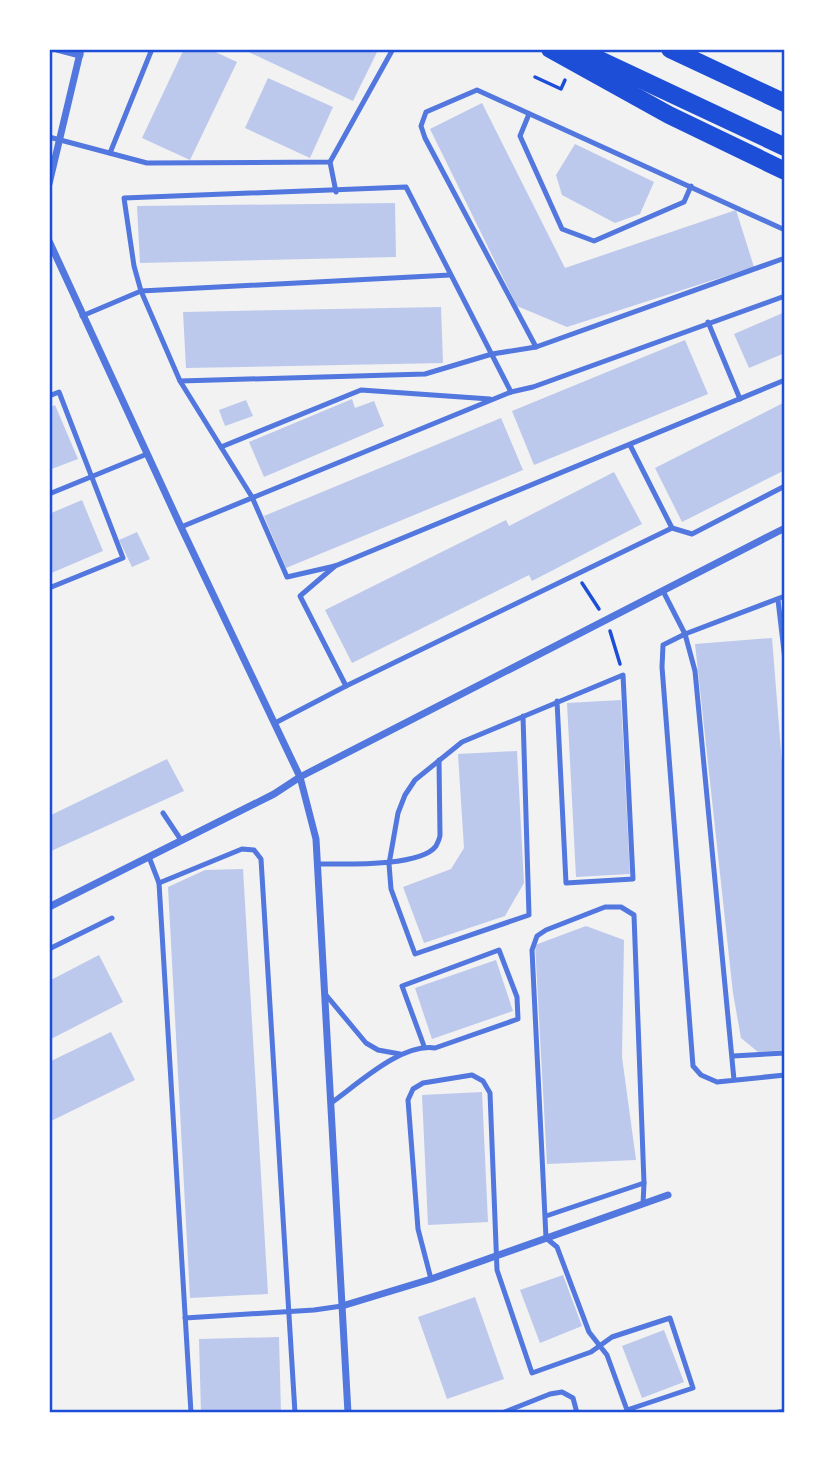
<svg xmlns="http://www.w3.org/2000/svg" width="834" height="1462" viewBox="0 0 834 1462" font-family="Jost,sans-serif">
  <rect width="100%" height="100%" fill="#f2f2f2"/>
  <g fill="#bdc9ec">
    <path d="M 184,49 L 209,49 L 237,62 L 190,160 L 142,138 Z"/>
    <path d="M 242,49 L 375,49 L 378,50 L 353,101 Z"/>
    <path d="M 268,78 L 333,107 L 310,158 L 245,128 Z"/>
    <path d="M 482,103 L 565,268 L 736,210 L 754,267 L 567,327 L 517,306 L 430,129 Z"/>
    <path d="M 575,144 L 654,182 L 640,214 L 615,223 L 562,195 L 556,175 Z"/>
    <path d="M 395,203 L 396,257 L 140,263 L 137,206 Z"/>
    <path d="M 441,307 L 443,363 L 186,368 L 183,312 Z"/>
    <path d="M 785,312 L 785,353 L 749,368 L 734,334 Z"/>
    <path d="M 685,340 L 708,394 L 534,465 L 512,411 Z"/>
    <path d="M 352,399 L 355,408 L 374,401 L 384,426 L 264,477 L 249,442 Z"/>
    <path d="M 246,400 L 253,416 L 225,426 L 219,410 Z"/>
    <path d="M 785,402 L 785,470 L 682,522 L 655,468 Z"/>
    <path d="M 55,405 L 78,459 L 49,470 L 49,408 Z"/>
    <path d="M 501,418 L 523,470 L 286,568 L 264,516 Z"/>
    <path d="M 614,472 L 642,524 L 532,581 L 529,575 L 352,663 L 325,610 L 506,520 L 509,526 Z"/>
    <path d="M 82,500 L 103,551 L 49,574 L 49,514 Z"/>
    <path d="M 137,532 L 150,559 L 132,567 L 119,540 Z"/>
    <path d="M 772,638 L 785,801 L 785,1050 L 758,1052 L 741,1038 L 733,993 L 695,644 Z"/>
    <path d="M 621,700 L 630,874 L 576,877 L 567,703 Z"/>
    <path d="M 517,751 L 524,883 L 505,916 L 424,943 L 403,887 L 451,869 L 464,848 L 458,754 Z"/>
    <path d="M 167,759 L 184,791 L 49,852 L 49,816 Z"/>
    <path d="M 243,869 L 268,1294 L 190,1298 L 168,887 L 205,870 Z"/>
    <path d="M 586,926 L 624,940 L 622,1057 L 636,1160 L 547,1164 L 535,945 Z"/>
    <path d="M 99,955 L 123,1002 L 49,1040 L 49,981 Z"/>
    <path d="M 496,960 L 513,1011 L 432,1039 L 415,988 Z"/>
    <path d="M 111,1032 L 135,1080 L 49,1122 L 49,1062 Z"/>
    <path d="M 482,1092 L 488,1222 L 428,1225 L 422,1095 Z"/>
    <path d="M 563,1275 L 582,1326 L 540,1343 L 520,1290 Z"/>
    <path d="M 475,1297 L 504,1379 L 447,1399 L 418,1317 Z"/>
    <path d="M 664,1330 L 684,1382 L 642,1398 L 622,1346 Z"/>
    <path d="M 279,1337 L 281,1413 L 201,1413 L 199,1339 Z"/>
  </g>
  <g fill="none" stroke-linecap="round" stroke-linejoin="round">
    <g stroke="#1d4ed8" stroke-width="3.5">
      <path d="M 535,77 L 561,89 L 565,80"/>
      <path d="M 582,583 L 599,609"/>
      <path d="M 610,631 L 620,664"/>
    </g>
    <g stroke="#5277de" stroke-width="5">
      <path d="M 529,114 L 520,136 L 562,229 L 594,241 L 684,202 L 691,186"/>
      <path d="M 49,137 L 147,163 L 330,162 L 393,49"/>
      <path d="M 110,153 L 152,49"/>
      <path d="M 330,162 L 336,192"/>
      <path d="M 82,316 L 141,291 L 450,275"/>
      <path d="M 708,322 L 740,399"/>
      <path d="M 536,347 L 425,138 L 421,126 L 426,112 L 477,90 L 785,230"/>
      <path d="M 180,381 L 425,374 L 492,354 L 536,347 L 785,258"/>
      <path d="M 511,392 L 406,187 L 124,198 L 134,266 L 141,291 L 180,381 L 252,497 L 287,577 L 335,566 L 785,380"/>
      <path d="M 49,396 L 59,392 L 123,558 L 49,588"/>
      <path d="M 630,445 L 672,528"/>
      <path d="M 221,447 L 361,390 L 490,399"/>
      <path d="M 49,494 L 147,454"/>
      <path d="M 181,527 L 511,392 L 533,387 L 785,296"/>
      <path d="M 335,566 L 300,596 L 346,686"/>
      <path d="M 663,591 L 685,634 L 785,596"/>
      <path d="M 778,600 L 785,660"/>
      <path d="M 523,716 L 529,915 L 415,954 L 391,889 L 389,864 L 398,813 L 405,795 L 415,780 L 462,742 L 623,675 L 633,879 L 566,883 L 557,701"/>
      <path d="M 275,723 L 346,686 L 672,528 L 692,534 L 785,486"/>
      <path d="M 163,813 L 181,840"/>
      <path d="M 149,857 L 159,883"/>
      <path d="M 319,864 C 344,864 421,867 436,846 C 437,844 440,837 440,835 L 439,760"/>
      <path d="M 49,949 L 112,918"/>
      <path d="M 326,995 L 366,1043 L 378,1050 L 400,1054"/>
      <path d="M 733,1056 L 785,1053"/>
      <path d="M 734,1080 L 695,671 L 685,634 L 663,645 L 662,667 L 693,1066 L 701,1075 L 717,1082 L 785,1075"/>
      <path d="M 331,1103 C 358,1084 401,1043 435,1048 L 518,1019 L 517,997 L 499,950 L 402,986 L 424,1046"/>
      <path d="M 643,1204 L 644,1183"/>
      <path d="M 431,1279 L 418,1229 L 408,1100 L 413,1089 L 423,1083 L 472,1075 L 483,1081 L 490,1093 L 497,1270 L 532,1373 L 591,1352 L 612,1337 L 670,1318 L 693,1388 L 627,1410 L 607,1355 L 589,1332 L 557,1247 L 546,1238 L 532,950 L 537,936 L 546,930 L 605,907 L 621,907 L 634,915 L 644,1183 L 546,1216"/>
      <path d="M 185,1318 L 314,1310 L 342,1306"/>
      <path d="M 191,1413 L 159,883 L 242,849 L 254,850 L 261,859 L 295,1413"/>
      <path d="M 502,1413 L 550,1394 L 562,1392 L 573,1398 L 577,1413"/>
      <path d="M 774,1413 L 785,1411"/>
    </g>
    <g stroke="#5277de" stroke-width="7">
      <path d="M 57,49 L 80,55"/>
      <path d="M 49,184 L 81,49"/>
      <path d="M 49,241 L 181,527 L 300,777 L 316,839 L 348,1413"/>
      <path d="M 49,907 L 274,794 L 300,777 L 785,528"/>
      <path d="M 342,1306 L 431,1279 L 668,1195"/>
    </g>
    <g stroke="#1d4ed8" stroke-width="18">
      <path d="M 550,49 L 669,115 L 785,171"/>
      <path d="M 576,49 L 785,147"/>
      <path d="M 670,49 L 785,103"/>
    </g>
  </g>
  <rect width="834" height="1462" fill="none" stroke="#ffffff" stroke-width="102"/>
  <rect x="51" y="51" width="732" height="1360" fill="none" stroke="#1d4ed8" stroke-width="2.5"/>
</svg>
